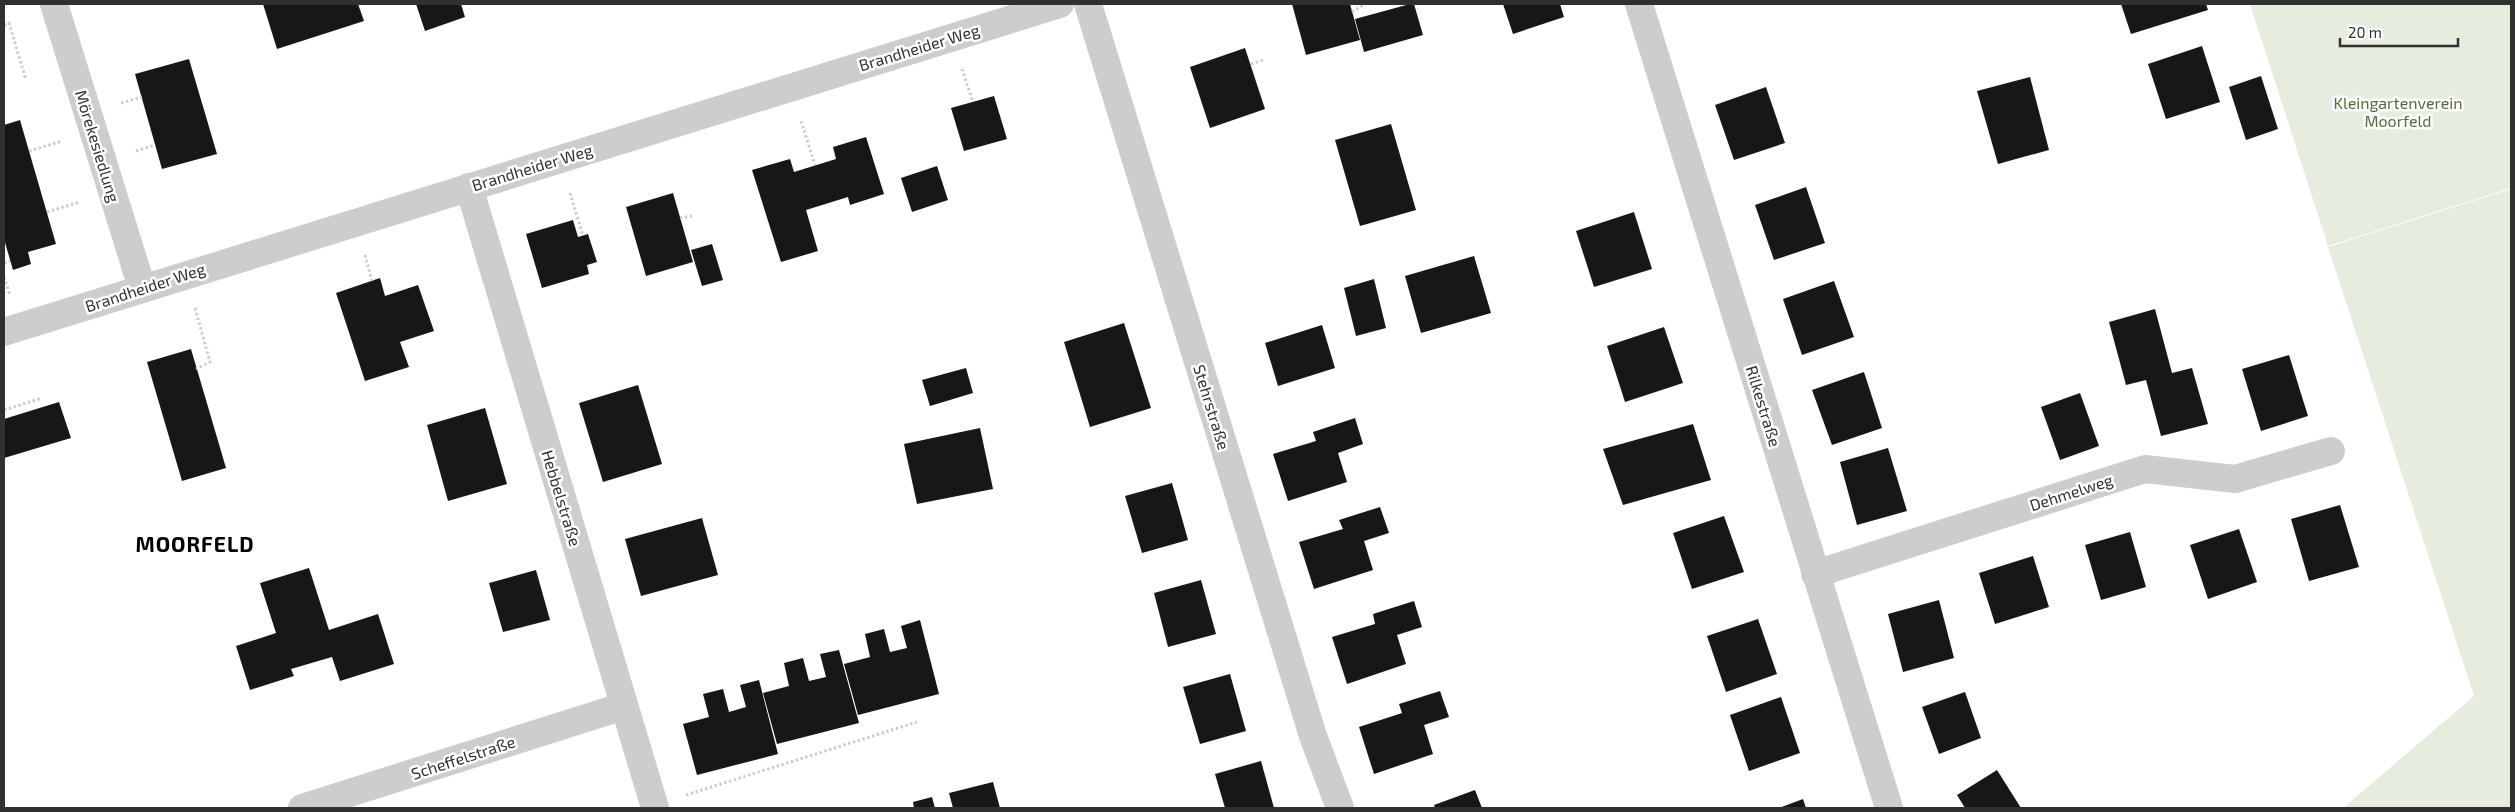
<svg xmlns="http://www.w3.org/2000/svg" width="2515" height="812" viewBox="0 0 2515 812" font-family="'Exo 2',sans-serif">
  <rect width="100%" height="100%" fill="#fff"/>
  <g fill="#e6eddf">
    <path d="M 2250,4 L 2511,4 L 2511,188 L 2328,246 Z"/>
    <path d="M 2511,189 L 2511,808 L 2343,808 L 2474,696 L 2328,247 Z"/>
  </g>
  <g fill="#171717">
    <path d="M 263,4 L 358,4 L 364,21 L 277,49 Z"/>
    <path d="M 416,4 L 461,4 L 465,17 L 425,31 Z"/>
    <path d="M 1292,4 L 1350,4 L 1360,40 L 1306,55 Z"/>
    <path d="M 1410,4 L 1414,4 L 1423,35 L 1364,52 L 1355,19 Z"/>
    <path d="M 1503,4 L 1560,4 L 1564,17 L 1513,34 Z"/>
    <path d="M 2121,4 L 2206,4 L 2208,10 L 2131,34 Z"/>
    <path d="M 2202,46 L 2220,102 L 2166,119 L 2148,64 Z"/>
    <path d="M 1245,48 L 1265,109 L 1210,128 L 1190,67 Z"/>
    <path d="M 189,59 L 217,154 L 162,169 L 135,74 Z"/>
    <path d="M 2261,76 L 2278,129 L 2246,140 L 2229,87 Z"/>
    <path d="M 2030,77 L 2049,150 L 1998,164 L 1977,91 Z"/>
    <path d="M 1766,87 L 1785,143 L 1734,160 L 1715,105 Z"/>
    <path d="M 994,96 L 1007,139 L 964,151 L 951,108 Z"/>
    <path d="M 20,120 L 56,244 L 28,252 L 31,264 L 13,270 L 4,239 L 4,125 Z"/>
    <path d="M 1391,124 L 1416,210 L 1360,226 L 1335,140 Z"/>
    <path d="M 866,137 L 884,194 L 850,205 L 848,197 L 806,210 L 818,251 L 781,262 L 752,170 L 790,159 L 794,172 L 836,159 L 833,147 Z"/>
    <path d="M 937,166 L 948,200 L 912,212 L 901,178 Z"/>
    <path d="M 1806,187 L 1825,243 L 1774,260 L 1755,205 Z"/>
    <path d="M 673,193 L 693,262 L 646,276 L 626,207 Z"/>
    <path d="M 1634,212 L 1652,269 L 1594,287 L 1576,231 Z"/>
    <path d="M 573,220 L 578,237 L 588,234 L 597,262 L 587,265 L 589,274 L 542,288 L 526,234 Z"/>
    <path d="M 712,244 L 723,280 L 702,286 L 691,250 Z"/>
    <path d="M 1474,256 L 1491,313 L 1421,333 L 1405,276 Z"/>
    <path d="M 380,278 L 385,296 L 418,285 L 434,331 L 400,342 L 409,367 L 365,381 L 336,293 Z"/>
    <path d="M 1374,279 L 1386,328 L 1356,336 L 1344,288 Z"/>
    <path d="M 1834,281 L 1854,337 L 1802,355 L 1783,299 Z"/>
    <path d="M 2155,309 L 2172,373 L 2192,368 L 2208,424 L 2161,436 L 2146,380 L 2126,385 L 2109,322 Z"/>
    <path d="M 1124,323 L 1151,408 L 1090,427 L 1064,342 Z"/>
    <path d="M 1322,325 L 1335,368 L 1278,386 L 1265,343 Z"/>
    <path d="M 1664,327 L 1683,383 L 1625,402 L 1607,346 Z"/>
    <path d="M 191,349 L 226,468 L 182,481 L 147,362 Z"/>
    <path d="M 2289,355 L 2308,416 L 2261,431 L 2242,369 Z"/>
    <path d="M 966,368 L 973,393 L 930,406 L 922,380 Z"/>
    <path d="M 1864,372 L 1882,428 L 1832,445 L 1812,390 Z"/>
    <path d="M 638,385 L 662,464 L 603,482 L 579,403 Z"/>
    <path d="M 2080,393 L 2099,446 L 2060,460 L 2041,407 Z"/>
    <path d="M 59,402 L 71,438 L 4,458 L 4,419 Z"/>
    <path d="M 485,408 L 507,484 L 448,501 L 427,425 Z"/>
    <path d="M 1355,418 L 1363,444 L 1338,453 L 1347,482 L 1288,501 L 1273,454 L 1316,441 L 1313,432 Z"/>
    <path d="M 1693,424 L 1711,480 L 1623,505 L 1603,449 Z"/>
    <path d="M 980,428 L 993,489 L 917,504 L 904,444 Z"/>
    <path d="M 1888,448 L 1907,511 L 1857,525 L 1840,462 Z"/>
    <path d="M 1172,483 L 1188,540 L 1142,553 L 1125,496 Z"/>
    <path d="M 2340,505 L 2359,567 L 2309,581 L 2291,519 Z"/>
    <path d="M 1380,507 L 1389,533 L 1364,541 L 1373,570 L 1314,589 L 1299,542 L 1343,529 L 1339,520 Z"/>
    <path d="M 1724,516 L 1744,572 L 1692,589 L 1673,533 Z"/>
    <path d="M 702,518 L 718,575 L 641,596 L 625,539 Z"/>
    <path d="M 2239,529 L 2257,582 L 2208,599 L 2190,545 Z"/>
    <path d="M 2130,532 L 2146,587 L 2101,600 L 2085,545 Z"/>
    <path d="M 2033,556 L 2049,607 L 1995,624 L 1979,573 Z"/>
    <path d="M 309,568 L 329,630 L 378,614 L 394,664 L 340,681 L 332,657 L 291,669 L 294,676 L 250,690 L 236,646 L 276,633 L 260,583 Z"/>
    <path d="M 536,570 L 550,620 L 503,632 L 489,583 Z"/>
    <path d="M 1201,580 L 1216,634 L 1168,647 L 1154,593 Z"/>
    <path d="M 1939,600 L 1954,658 L 1903,672 L 1888,614 Z"/>
    <path d="M 1414,601 L 1422,627 L 1397,635 L 1406,664 L 1347,684 L 1332,637 L 1375,624 L 1373,614 Z"/>
    <path d="M 1758,619 L 1777,674 L 1726,692 L 1707,636 Z"/>
    <path d="M 920,620 L 939,694 L 858,715 L 844,664 L 870,657 L 865,634 L 884,629 L 890,652 L 907,648 L 901,626 Z"/>
    <path d="M 839,650 L 859,723 L 777,744 L 763,693 L 789,686 L 784,663 L 803,658 L 809,681 L 826,677 L 820,654 Z"/>
    <path d="M 1230,674 L 1246,731 L 1200,744 L 1183,687 Z"/>
    <path d="M 759,680 L 778,754 L 697,775 L 683,724 L 709,717 L 703,694 L 723,689 L 729,712 L 746,707 L 740,685 Z"/>
    <path d="M 1440,691 L 1449,717 L 1424,725 L 1433,754 L 1374,774 L 1359,727 L 1402,713 L 1399,704 Z"/>
    <path d="M 1965,692 L 1981,738 L 1939,754 L 1922,707 Z"/>
    <path d="M 1781,697 L 1800,753 L 1749,771 L 1730,715 Z"/>
    <path d="M 1261,761 L 1274,808 L 1225,808 L 1215,774 Z"/>
    <path d="M 1997,770 L 2021,808 L 1965,808 L 1957,795 Z"/>
    <path d="M 993,782 L 1000,808 L 953,808 L 949,793 Z"/>
    <path d="M 1475,790 L 1482,808 L 1435,808 L 1434,805 Z"/>
    <path d="M 932,797 L 935,808 L 914,808 L 913,802 Z"/>
    <path d="M 1803,799 L 1806,808 L 1779,808 Z"/>
  </g>
  <g fill="none" stroke-linecap="round" stroke-linejoin="round">
    <g stroke="#cdcdcd" stroke-width="3" stroke-dasharray="2.5 2.5" stroke-linecap="butt">
      <path d="M 1352,12 L 1365,4"/>
      <path d="M 4,25 L 9,23 L 26,80"/>
      <path d="M 1251,64 L 1263,60"/>
      <path d="M 962,69 L 973,102"/>
      <path d="M 121,103 L 142,97"/>
      <path d="M 801,121 L 815,165"/>
      <path d="M 29,151 L 62,141"/>
      <path d="M 136,151 L 155,145"/>
      <path d="M 570,193 L 583,236"/>
      <path d="M 47,212 L 80,202"/>
      <path d="M 680,218 L 692,216"/>
      <path d="M 365,255 L 372,281"/>
      <path d="M 4,263 L 10,261"/>
      <path d="M 4,277 L 10,295"/>
      <path d="M 195,308 L 210,362 L 196,369"/>
      <path d="M 4,410 L 42,398"/>
      <path d="M 686,795 L 917,722"/>
    </g>
    <g stroke="#cdcdcd" stroke-width="28">
      <path d="M 54,4 L 142,288"/>
      <path d="M 1088,4 L 1313,736 L 1340,808"/>
      <path d="M 1639,4 L 1889,808"/>
      <path d="M 469,187 L 655,808"/>
      <path d="M 4,332 L 1060,4"/>
      <path d="M 1815,574 L 2145,469 L 2235,479 L 2331,451"/>
      <path d="M 302,808 L 624,706"/>
    </g>
  </g>
  <g text-anchor="middle" dominant-baseline="central" stroke-width="5" stroke-linejoin="round" paint-order="stroke">
    <g font-size="16" fill="#303030" stroke="#fff">
      <text transform="translate(919 47) rotate(-17)">Brandheider Weg</text>
      <text transform="translate(98 146) rotate(73)">Mörekesiedlung</text>
      <text transform="translate(532 167) rotate(-17)">Brandheider Weg</text>
      <text transform="translate(145 287) rotate(-18)">Brandheider Weg</text>
      <text transform="translate(1764 406) rotate(73)">Rilkestraße</text>
      <text transform="translate(1212 407) rotate(73)">Stehrstraße</text>
      <text transform="translate(2071 492) rotate(-18)">Dehmelweg</text>
      <text transform="translate(562 498) rotate(73)">Hebbelstraße</text>
      <text transform="translate(463 757) rotate(-18)">Scheffelstraße</text>
    </g>
    <g font-size="16" fill="#526c3d" stroke="#fff">
      <text x="2398" y="102">Kleingartenverein<tspan x="2398" dy="18">Moorfeld</tspan></text>
    </g>
    <g font-size="21" font-weight="bold" letter-spacing="1" fill="#000" stroke="#fff">
      <text x="195" y="543">MOORFELD</text>
    </g>
  </g>
  <rect width="2515" height="812" fill="none" stroke="#303030" stroke-width="10"/>
  <path d="M2340 38v8h118v-8" fill="none" stroke="#303030" stroke-width="2.5"/>
  <text x="2348" y="38" font-size="15" fill="#303030" stroke="#ffffff" stroke-width="4" paint-order="stroke">20 m</text>
</svg>
